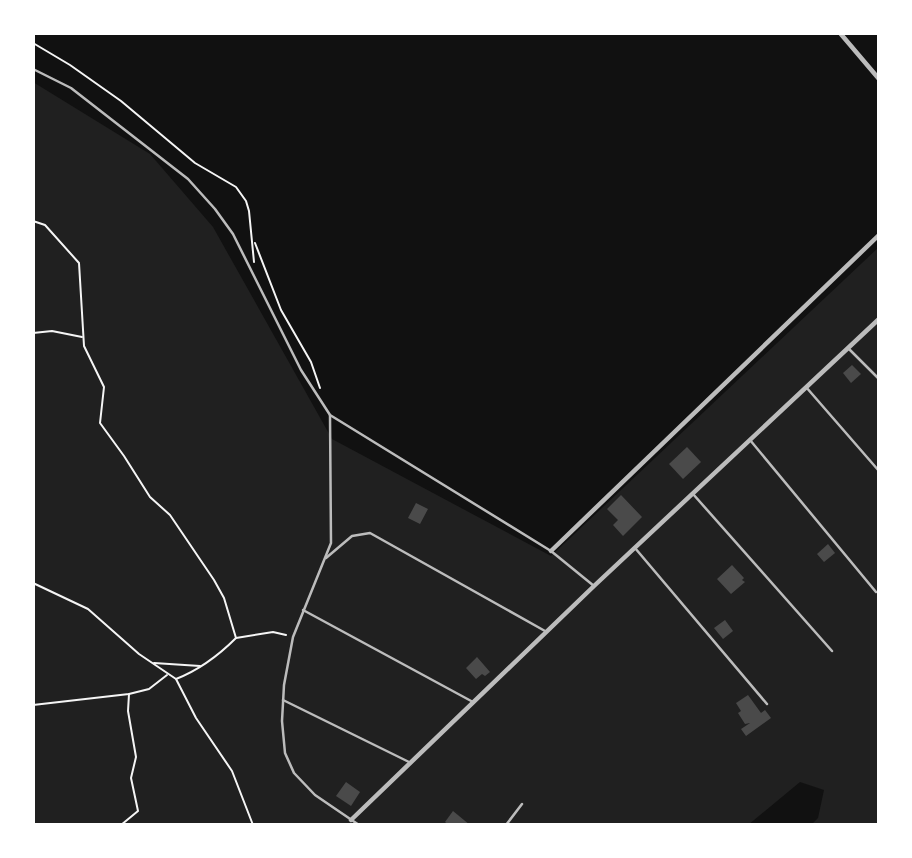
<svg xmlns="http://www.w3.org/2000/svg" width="912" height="858" viewBox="0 0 912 858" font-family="Inter,sans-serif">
  <rect width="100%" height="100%" fill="#111"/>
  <path fill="#202020" d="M 33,82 L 150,154 L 213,227 L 332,439 L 551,556 L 879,247 L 879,825 L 811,825 L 818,818 L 824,790 L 800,782 L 748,825 L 33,825 Z"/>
  <g fill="#4a4a4a">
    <path d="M 852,365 L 861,374 L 851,383 L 843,373 Z"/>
    <path d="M 687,447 L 701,462 L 683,479 L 669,464 Z"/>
    <path d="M 621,495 L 642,517 L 623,536 L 613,525 L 618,520 L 607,509 Z"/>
    <path d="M 416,503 L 428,509 L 420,524 L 408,518 Z"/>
    <path d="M 828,544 L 835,553 L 824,562 L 817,554 Z"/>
    <path d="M 732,565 L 744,578 L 742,580 L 745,582 L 731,594 L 717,579 Z"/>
    <path d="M 725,620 L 733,631 L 723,639 L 714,628 Z"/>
    <path d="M 477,657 L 490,672 L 485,676 L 482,674 L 476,679 L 466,668 Z"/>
    <path d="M 748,695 L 761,713 L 765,710 L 771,718 L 746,736 L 741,729 L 750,723 L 745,724 L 738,713 L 741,711 L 736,703 Z"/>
    <path d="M 346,782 L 360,792 L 351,806 L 336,796 Z"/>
    <path d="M 453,811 L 470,825 L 449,825 L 445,822 Z"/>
  </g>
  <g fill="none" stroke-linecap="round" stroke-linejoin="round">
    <g stroke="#f5f5f5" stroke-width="2">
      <path d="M 33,43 L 70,65 L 121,101 L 195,163 L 236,187 L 246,201 L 249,211 L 254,262"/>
      <path d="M 33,221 L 45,225 L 79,263 L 84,346 L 104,387 L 100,423 L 124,456 L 150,497 L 170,515 L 214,580 L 224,598 L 236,638 C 218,656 199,670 176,679"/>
      <path d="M 255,243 L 281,310 L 311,362 L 320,388"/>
      <path d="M 33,333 L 52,331 L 82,337"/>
      <path d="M 33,583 L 88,609 L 139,654 L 176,679 L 196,718 L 232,771 L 253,825"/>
      <path d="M 236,638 L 273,632 L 286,635"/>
      <path d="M 154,663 L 200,666"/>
      <path d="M 33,705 L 129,694 L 149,689 L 167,675"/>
      <path d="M 121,825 L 138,811 L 131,778 L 136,757 L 128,711 L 129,694"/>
    </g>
    <g stroke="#bcbcbc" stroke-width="2.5">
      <path d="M 33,69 L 71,88 L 188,179 L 215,209 L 233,234 L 301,370 L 330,415 L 551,551 L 594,586"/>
      <path d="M 848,348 L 879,379"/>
      <path d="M 806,387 L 879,471"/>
      <path d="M 330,415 L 331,543 L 293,637 L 284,685 L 282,721 L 285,753 L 294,773 L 315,795 L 359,825"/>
      <path d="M 750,440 L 876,592"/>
      <path d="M 693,494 L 832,651"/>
      <path d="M 635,548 L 767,704"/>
      <path d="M 326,558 L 352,536 L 370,533 L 545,631"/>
      <path d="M 303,610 L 473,702"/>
      <path d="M 283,700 L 409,762"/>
      <path d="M 506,825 L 522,804"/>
    </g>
    <g stroke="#bcbcbc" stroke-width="4.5">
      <path d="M 840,33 L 879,79"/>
      <path d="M 551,551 L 879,235"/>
      <path d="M 351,820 L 594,586 L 879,319"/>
    </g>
  </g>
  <rect width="912" height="858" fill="none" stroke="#ffffff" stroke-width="70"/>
</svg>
